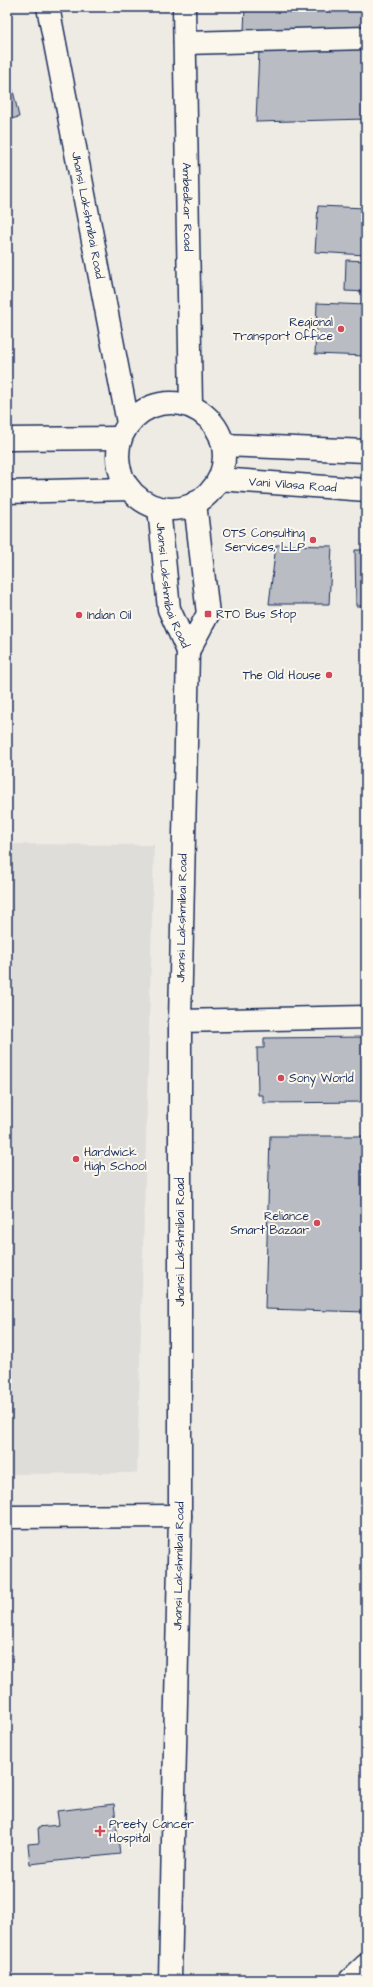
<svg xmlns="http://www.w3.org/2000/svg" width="373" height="1987" viewBox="0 0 373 1987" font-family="'Architects Daughter',sans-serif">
  <rect width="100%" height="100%" fill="#eeebe4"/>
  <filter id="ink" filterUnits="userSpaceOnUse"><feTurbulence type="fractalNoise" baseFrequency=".025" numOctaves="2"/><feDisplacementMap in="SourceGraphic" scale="8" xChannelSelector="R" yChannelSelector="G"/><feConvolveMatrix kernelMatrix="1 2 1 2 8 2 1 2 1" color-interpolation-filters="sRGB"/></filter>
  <g filter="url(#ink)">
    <path fill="#deddda" d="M 7,844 L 154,845 L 137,1473 L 7,1474 Z"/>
    <g fill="#b9bcc3" stroke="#1b2f5e">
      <path d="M 245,7 L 366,7 L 366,27 L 244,31 Z"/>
      <path d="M 366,49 L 366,119 L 256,122 L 259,50 Z"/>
      <path d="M 7,64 L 19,117 L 7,120 Z"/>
      <path d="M 318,206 L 366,208 L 366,255 L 315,252 Z"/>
      <path d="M 346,260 L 366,261 L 366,292 L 345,291 Z"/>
      <path d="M 317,303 L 366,305 L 366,356 L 315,354 Z"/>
      <path d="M 276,545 L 332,546 L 329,604 L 269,604 Z"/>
      <path d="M 355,550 L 366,550 L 366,606 L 356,606 Z"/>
      <path d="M 366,1037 L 366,1102 L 263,1103 L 263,1095 L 258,1095 L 257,1048 L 264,1048 L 264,1038 Z"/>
      <path d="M 270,1136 L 366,1136 L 366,1312 L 265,1309 Z"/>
      <path d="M 114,1804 L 120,1854 L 30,1864 L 28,1844 L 39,1843 L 38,1827 L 59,1825 L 57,1811 Z"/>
    </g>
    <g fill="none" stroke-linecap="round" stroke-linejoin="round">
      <defs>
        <g id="minor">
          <path id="s1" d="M 184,7 L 191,406"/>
          <path d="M 185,43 L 366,38"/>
          <path d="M 180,1021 L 366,1017"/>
          <path d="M 7,1517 L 180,1516"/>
          <path d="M 350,1980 L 366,1965"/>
        </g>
        <g id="major">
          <path id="s2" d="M 48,7 L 128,423"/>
          <circle cx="171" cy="456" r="53"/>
          <path d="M 7,439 L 120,438"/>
          <path d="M 223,445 L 366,451"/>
          <path id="s3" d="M 219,479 L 366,490"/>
          <path d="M 7,492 L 129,489"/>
          <path id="s4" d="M 159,508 L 169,609 L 188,651 L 180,1021 L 180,1516 L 170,1980"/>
          <path d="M 188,651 L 208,614 L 195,503"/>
        </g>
      </defs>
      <use href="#minor" stroke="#1b2f5e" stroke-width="25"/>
      <use href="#major" stroke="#1b2f5e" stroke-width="25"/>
      <use href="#minor" stroke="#fbf7ec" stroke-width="22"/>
      <use href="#major" stroke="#fbf7ec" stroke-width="22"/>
    </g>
  </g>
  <g fill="#d1495b" stroke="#fbf7ec" stroke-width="1.5">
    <circle cx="341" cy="329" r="4"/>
    <circle cx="313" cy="540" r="4"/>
    <rect x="204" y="610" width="8" height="8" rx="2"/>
    <circle cx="79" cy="615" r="4"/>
    <circle cx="329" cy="675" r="4"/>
    <circle cx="281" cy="1078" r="4"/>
    <circle cx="76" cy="1159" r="4"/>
    <circle cx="317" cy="1223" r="4"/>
    <path d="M98 1825h4v4h4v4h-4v4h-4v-4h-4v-4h4z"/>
  </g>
  <g text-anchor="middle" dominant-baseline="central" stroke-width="4" stroke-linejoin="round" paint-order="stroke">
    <g font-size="12" fill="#1b2f5e" stroke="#fbf7ec">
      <text stroke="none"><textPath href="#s1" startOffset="200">Ambedkar Road</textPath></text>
      <text stroke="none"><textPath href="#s2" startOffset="212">Jhansi Lakshmibai Road</textPath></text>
      <text stroke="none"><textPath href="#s3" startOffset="74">Vani Vilasa Road</textPath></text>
      <text stroke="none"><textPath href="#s4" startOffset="79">Jhansi Lakshmibai Road</textPath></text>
      <text transform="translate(182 918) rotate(-89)">Jhansi Lakshmibai Road</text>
      <text transform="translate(180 1242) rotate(-90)">Jhansi Lakshmibai Road</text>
      <text transform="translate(179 1566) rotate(-89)">Jhansi Lakshmibai Road</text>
    </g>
    <g font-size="12" fill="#1b2f5e" stroke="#fbf7ec" text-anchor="start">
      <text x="333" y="322" text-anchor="end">Regional<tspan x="333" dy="14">Transport Office</tspan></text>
      <text x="305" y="533" text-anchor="end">OTS Consulting<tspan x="305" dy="14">Services, LLP</tspan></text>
      <text x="216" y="614">RTO Bus Stop</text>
      <text x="87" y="615">Indian Oil</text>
      <text x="321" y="675" text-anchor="end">The Old House</text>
      <text x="289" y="1078">Sony World</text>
      <text x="84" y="1152">Hardwick<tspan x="84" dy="14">High School</tspan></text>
      <text x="309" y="1216" text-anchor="end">Reliance<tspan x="309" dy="14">Smart Bazaar</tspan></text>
      <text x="109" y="1824">Preety Cancer<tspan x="109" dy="14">Hospital</tspan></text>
    </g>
  </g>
  <rect width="373" height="1987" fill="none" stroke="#fbf7ec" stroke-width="24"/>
  <rect x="12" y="12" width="349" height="1963" fill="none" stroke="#1b2f5e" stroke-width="1.5" filter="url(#ink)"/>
</svg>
